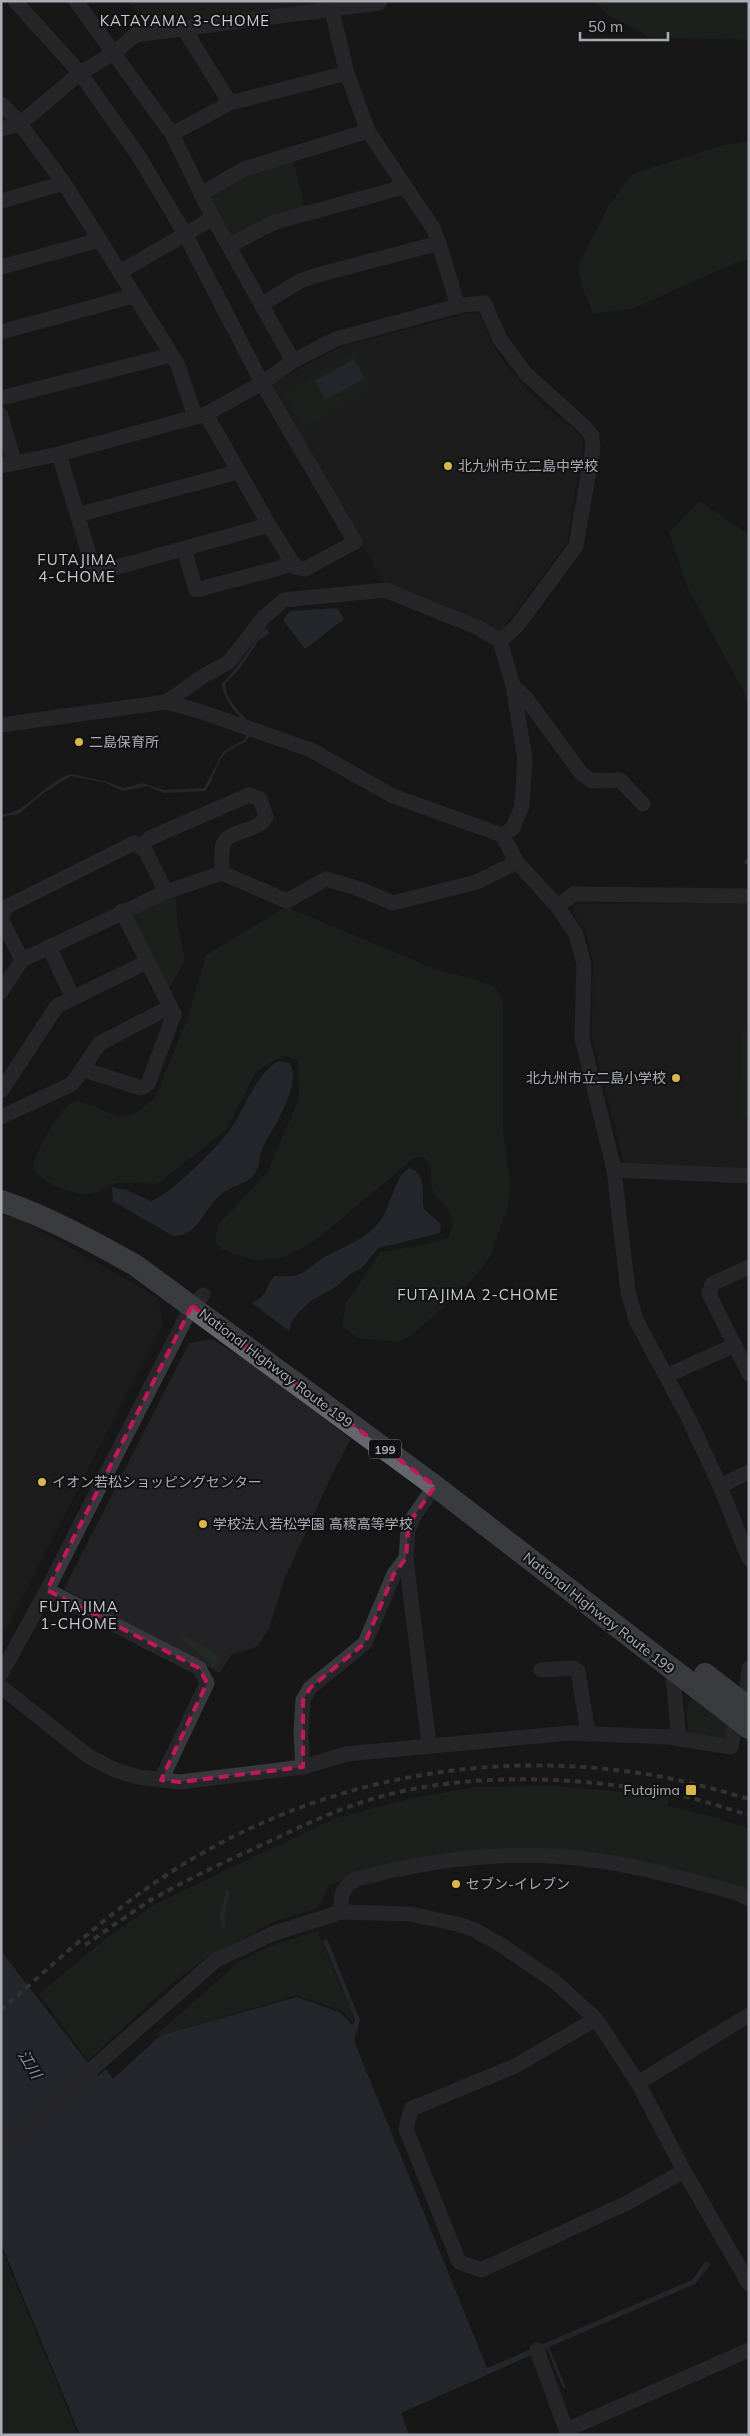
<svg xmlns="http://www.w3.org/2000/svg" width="750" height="2436" viewBox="0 0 750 2436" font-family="Mulish,'Noto Sans JP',sans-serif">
  <rect width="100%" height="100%" fill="#171718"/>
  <g fill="#232325">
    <path d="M 128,1 L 361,1 L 148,26 Z"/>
    <path d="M 474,312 L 480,315 L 494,348 L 507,366 L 541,404 L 575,430 L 583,442 L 567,543 L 499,633 L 386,586 L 273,392 L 274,382 L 340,347 Z"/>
    <path d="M 749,903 L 749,1172 L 625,1166 L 592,1037 L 593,961 L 586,931 L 573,913 L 576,904 Z"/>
    <path d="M 1,1214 L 21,1220 L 157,1297 L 163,1323 L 1,1640 Z"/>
    <path d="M 211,1339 L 250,1362 L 351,1439 L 334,1470 L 285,1578 L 269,1629 L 258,1646 L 231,1655 L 220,1673 L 64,1589 L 189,1343 Z"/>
  </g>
  <g fill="#232a24">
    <path d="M 594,1 L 749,1 L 749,40 L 650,37 L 608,15 Z"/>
    <path d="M 749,141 L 749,259 L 732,264 L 632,309 L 593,313 L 581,284 L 578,266 L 610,204 L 633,174 L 720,146 Z"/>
    <path d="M 292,158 L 305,208 L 237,236 L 231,235 L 211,198 L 214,190 L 249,172 Z"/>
    <path d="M 356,352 L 376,388 L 304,430 L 284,391 Z"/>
    <path d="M 700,501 L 749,535 L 749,702 L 688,588 L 669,533 Z"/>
    <path d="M 175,894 L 178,927 L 185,960 L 168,990 L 133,919 L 135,913 Z"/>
    <path d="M 286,907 L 437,970 L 480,981 L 495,987 L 503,1003 L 503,1130 L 510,1183 L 509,1202 L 490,1257 L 471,1281 L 411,1336 L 398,1342 L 358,1338 L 346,1329 L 342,1322 L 346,1303 L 381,1252 L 424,1245 L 448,1238 C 454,1228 454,1214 445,1205 C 441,1199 435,1198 433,1190 C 428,1174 436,1172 424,1157 L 414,1158 L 312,1243 L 283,1258 L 253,1260 L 222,1249 L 215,1242 L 218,1225 L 267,1173 L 299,1099 L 298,1060 L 283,1055 L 256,1072 L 226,1130 L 157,1184 C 144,1184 130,1182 118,1183 C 106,1184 100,1193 89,1194 C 75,1196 37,1181 33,1167 C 37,1150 61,1104 77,1100 L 115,1115 L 126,1116 L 136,1113 L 155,1098 L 188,1018 L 206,955 Z"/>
    <path d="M 743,1031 L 749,1031 L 749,1118 L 739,1117 Z"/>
    <path d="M 182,1635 L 216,1653 L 219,1658 L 214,1668 L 209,1661 L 179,1637 Z"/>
    <path d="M 691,1698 L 731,1727 L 723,1738 L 689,1733 L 686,1711 Z"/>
    <path d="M 555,1786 L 669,1796 L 668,1806 L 713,1817 L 749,1829 L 749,1893 L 598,1854 L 370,1870 L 329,1885 L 318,1908 L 273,1922 L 203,1960 L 171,1984 L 88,2060 L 39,1994 L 109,1936 L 154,1905 L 333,1819 L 412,1798 L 478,1787 Z"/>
    <path d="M 317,1931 L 354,2019 L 352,2022 L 343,2011 L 297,1995 L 154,2037 L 240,1961 L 273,1945 Z"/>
    <path d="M 1,2248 L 78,2435 L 1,2435 Z"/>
  </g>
  <g fill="#323840">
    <path d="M 354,359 L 365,378 L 326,400 L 315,381 Z"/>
    <path d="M 337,608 L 344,619 L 305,649 L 283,620 L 290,611 Z"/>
    <path d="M 265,627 L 270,633 L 258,641 L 241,667 L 225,684 C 225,699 241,712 249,723 C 237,718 222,696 222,684 L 239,664 Z"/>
    <path d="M 247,735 L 250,736 C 244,746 232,746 224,755 C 215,765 214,781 205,791 L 164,793 L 147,786 L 123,791 L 106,783 L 71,776 L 45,792 L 19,814 L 1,817 L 1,815 C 30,812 44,781 71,774 L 108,782 L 124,788 L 142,783 L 164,790 L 204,788 L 223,752 L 245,739 Z"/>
    <path d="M 278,1061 L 289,1063 C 304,1082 273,1127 263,1147 C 259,1156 260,1168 253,1176 C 247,1183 229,1187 220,1195 C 203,1209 199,1236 173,1236 L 113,1201 L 112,1187 L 126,1190 L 151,1201 C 169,1196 222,1143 232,1127 C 246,1105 256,1075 278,1061 Z"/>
    <path d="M 410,1168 C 428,1175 421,1195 424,1209 L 441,1224 L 440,1233 L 378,1248 L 362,1268 L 350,1274 L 337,1286 L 311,1301 L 301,1310 L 291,1322 L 289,1331 L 252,1303 C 271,1294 265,1284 275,1276 C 282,1276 291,1277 298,1275 C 307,1271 312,1266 320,1260 C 341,1246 368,1241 383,1217 C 391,1204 395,1175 410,1168 Z"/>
    <path d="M 226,1890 L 230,1891 L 224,1914 L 226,1927 L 222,1928 L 220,1915 Z"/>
    <path d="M 327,1939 L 360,2020 L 354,2041 L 487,2368 L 692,2280 L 706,2261 L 710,2265 L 695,2284 L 549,2347 L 566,2388 L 563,2388 L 547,2348 L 401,2413 L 409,2435 L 80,2435 L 1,2243 L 1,1951 L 98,2076 L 106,2069 L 113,2079 L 161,2035 L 297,1997 L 341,2013 L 352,2025 L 355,2020 L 323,1941 Z"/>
  </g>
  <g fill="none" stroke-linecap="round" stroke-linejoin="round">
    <path stroke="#323840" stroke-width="4" d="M 746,862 L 749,859"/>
    <g stroke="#38383d" stroke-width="15">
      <path d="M 15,1 L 80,73 L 138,155 L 185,234 L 262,383 L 355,542 L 305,569 L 295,567 L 269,525 L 206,414"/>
      <path d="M 76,1 L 172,134 L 213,218 L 293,361"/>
      <path d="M 332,11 L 347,73 L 368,131 L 433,228 L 439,243 L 458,307"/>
      <path d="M 184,29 L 230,103"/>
      <path d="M 1,104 L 21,123"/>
      <path d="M 20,124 L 64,183 L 178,365 L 195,417"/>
      <path d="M 1,129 L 21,123 L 80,73 L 114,53 L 135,35 L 379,3 L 380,1"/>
      <path d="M 172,134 L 230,103 L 347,73"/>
      <path d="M 201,194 L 244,169 L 368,131"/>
      <path d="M 1,201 L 64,183"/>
      <path d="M 230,245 L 275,222 L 404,187"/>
      <path d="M 1,267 L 100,240"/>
      <path d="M 120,272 L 213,218"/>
      <path d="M 262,304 L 300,281 L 314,276 L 439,243"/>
      <path d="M 1,332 L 133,296"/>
      <path d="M 1,398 L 171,355"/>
      <path d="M 1,415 L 14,462"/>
      <path d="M 59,454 L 93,567 L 99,572 L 269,525"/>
      <path d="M 1,466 L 59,454 L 206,414 L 262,383 L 293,361 L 336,339 L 461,305 L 484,303 L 500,339 L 525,373 L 585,427 L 592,436 L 593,447 L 576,546 L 517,626 L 500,641"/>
      <path d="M 77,515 L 238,472"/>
      <path d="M 184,549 L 196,590 L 279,568 L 293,563"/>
      <path d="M 513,686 L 526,698 L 581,773 L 592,781 L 620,780 L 643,804"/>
      <path d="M 166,702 L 205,675 L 229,662 L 264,617 L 284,600 L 385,590 L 479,628 L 500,641 L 513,686 L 525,759 L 522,806 L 513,828 L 502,835"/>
      <path d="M 1,725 L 166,702 L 199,711 L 311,750 L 393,796 L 502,835 L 517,862 L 557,906 L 576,934 L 584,965 L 582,1038 L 614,1170 L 628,1292 L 636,1320 L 688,1417 L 720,1486 L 749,1559"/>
      <path d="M 140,847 L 150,838 L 249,795 L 260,799 L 266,817 C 259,832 227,830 223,844 C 221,853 222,864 222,873"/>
      <path d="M 557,906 L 574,894 L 749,896"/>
      <path d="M 49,947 L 73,998"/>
      <path d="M 22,960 L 1,919 L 6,907 L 134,843 L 145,850 L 166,892"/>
      <path d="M 1,992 L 22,960 L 166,892 L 222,873 L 287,901 L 326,879 L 357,888 L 393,903 L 477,882 L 517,862"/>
      <path d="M 82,1069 L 141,1088 L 148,1084 L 174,1014 L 122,911"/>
      <path d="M 1,1091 L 57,1006 L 147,962"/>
      <path d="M 1,1117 L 72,1084 L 100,1043 L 170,1007"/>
      <path d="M 614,1170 L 749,1176"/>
      <path d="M 749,1267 L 712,1284 L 709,1294 L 749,1374"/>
      <path d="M 666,1376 L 735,1345"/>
      <path d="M 720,1486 L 749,1472"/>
      <path d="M 47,1590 L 199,1668 L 207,1683 L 161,1780"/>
      <path d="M 672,1668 L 679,1739"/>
      <path d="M 541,1670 L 573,1668 L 578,1671 L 588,1733"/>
      <path d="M 1,1674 L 47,1590 L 192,1306 L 203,1295"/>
      <path d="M 1,1687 L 88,1756 L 115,1770 L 138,1777 L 180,1782 L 303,1767 L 346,1754 L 570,1733 L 669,1737 L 731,1747 L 736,1718 L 745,1705 L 749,1668"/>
      <path d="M 429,1745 L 406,1558 L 408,1530 L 414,1516 L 435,1486"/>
      <path d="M 303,1767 L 301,1734 L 303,1700 L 310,1688 L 365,1643 L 394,1574 L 406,1558"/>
      <path d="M 341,1912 C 341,1901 340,1892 349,1884 C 356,1877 371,1876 381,1873 C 448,1857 524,1850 593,1860 C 642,1866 690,1881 738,1893 L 749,1899"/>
      <path d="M 596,2019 L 515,2066 L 411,2109 L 406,2129 L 459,2262 L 481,2270 L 627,2203 L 684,2171"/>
      <path d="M 638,2083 L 749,2015"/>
      <path d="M 1,2149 L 216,1960 L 272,1934 L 341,1912 L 410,1914 L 457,1924 L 475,1930 L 501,1945 L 554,1981 L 596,2019 L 638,2083 L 684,2171 L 749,2284"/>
      <path d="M 537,2350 L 568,2435"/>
      <path d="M 566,2430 L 749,2350"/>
    </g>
    <g stroke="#65666d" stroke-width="22">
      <path d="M 1,1201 C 48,1217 92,1241 135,1265 L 435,1486 L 749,1728"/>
      <path d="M 705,1674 L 749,1708"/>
    </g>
    <g stroke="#515257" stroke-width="4" stroke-dasharray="6 5" stroke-linecap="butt">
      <path d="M 85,1945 C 107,1930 129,1914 151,1900 C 191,1877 235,1857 277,1838 C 310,1822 343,1807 379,1797 C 477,1770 588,1777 687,1797 C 708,1802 728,1809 749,1815"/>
      <path d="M 1,2010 C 57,1961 111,1910 174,1870 C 308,1785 467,1751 624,1771 C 667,1776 708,1787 749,1799"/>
    </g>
  </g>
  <path d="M0 0H750V2436H0ZM 192,1306 L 435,1486 L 414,1516 L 408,1530 L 406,1558 L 394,1574 L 365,1643 L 310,1688 L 303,1700 L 303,1767 L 180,1782 L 161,1780 L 207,1683 L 199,1668 L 47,1590 Z" fill="#171718" fill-opacity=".55" fill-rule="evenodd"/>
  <path fill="none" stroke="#c2185b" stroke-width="4" stroke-dasharray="10 6" stroke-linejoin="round" d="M 192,1306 L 435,1486 L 414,1516 L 408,1530 L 406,1558 L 394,1574 L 365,1643 L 310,1688 L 303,1700 L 303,1767 L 180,1782 L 161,1780 L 207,1683 L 199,1668 L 47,1590 Z"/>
  <g fill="#dbb74b" stroke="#121213" stroke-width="2">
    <circle cx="448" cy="466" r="5"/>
    <circle cx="79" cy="742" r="5"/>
    <circle cx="676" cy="1078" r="5"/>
    <circle cx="42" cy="1482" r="5"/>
    <circle cx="203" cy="1524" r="5"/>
    <rect x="685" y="1784" width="12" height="12" rx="2.5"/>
    <circle cx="456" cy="1884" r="5"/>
  </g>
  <g text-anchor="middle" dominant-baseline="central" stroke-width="4" stroke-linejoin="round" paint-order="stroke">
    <rect fill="#121213" stroke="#7c7e85" stroke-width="1" x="369" y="1439.5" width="32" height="19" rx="4"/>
    <g font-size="12" font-weight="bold" fill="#aaadb6">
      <text x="385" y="1449">199</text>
    </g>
    <g font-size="14" fill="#aaadb6" stroke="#121213" text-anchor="start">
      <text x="458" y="466">北九州市立二島中学校</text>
      <text x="89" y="742">二島保育所</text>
      <text x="666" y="1078" text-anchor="end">北九州市立二島小学校</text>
      <text x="52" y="1482">イオン若松ショッピングセンター</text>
      <text x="213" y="1524">学校法人若松学園 高稜高等学校</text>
      <text x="680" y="1790" text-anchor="end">Futajima</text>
      <text x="466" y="1884">セブン-イレブン</text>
    </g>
    <g font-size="14" fill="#aaadb6" stroke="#121213">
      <text transform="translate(276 1368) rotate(37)">National Highway Route 199</text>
      <text transform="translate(599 1613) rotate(38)">National Highway Route 199</text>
    </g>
    <g font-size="15" letter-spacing="1" fill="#cbccd3" stroke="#121213">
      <text x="185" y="20">KATAYAMA 3-CHOME</text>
      <text x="77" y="559">FUTAJIMA<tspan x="77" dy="17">4-CHOME</tspan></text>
      <text x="478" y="1294">FUTAJIMA 2-CHOME</text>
      <text x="79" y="1606">FUTAJIMA<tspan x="79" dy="17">1-CHOME</tspan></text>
    </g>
    <g font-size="15" font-style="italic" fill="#8697ad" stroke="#121213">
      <text transform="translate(30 2064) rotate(58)">江川</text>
    </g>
  </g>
  <rect width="750" height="2436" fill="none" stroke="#aaadb6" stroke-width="5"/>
  <path d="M580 32v8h88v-8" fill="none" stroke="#aaadb6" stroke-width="2.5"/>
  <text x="588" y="32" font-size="15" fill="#aaadb6" stroke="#121213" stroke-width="4" paint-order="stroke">50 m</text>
</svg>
